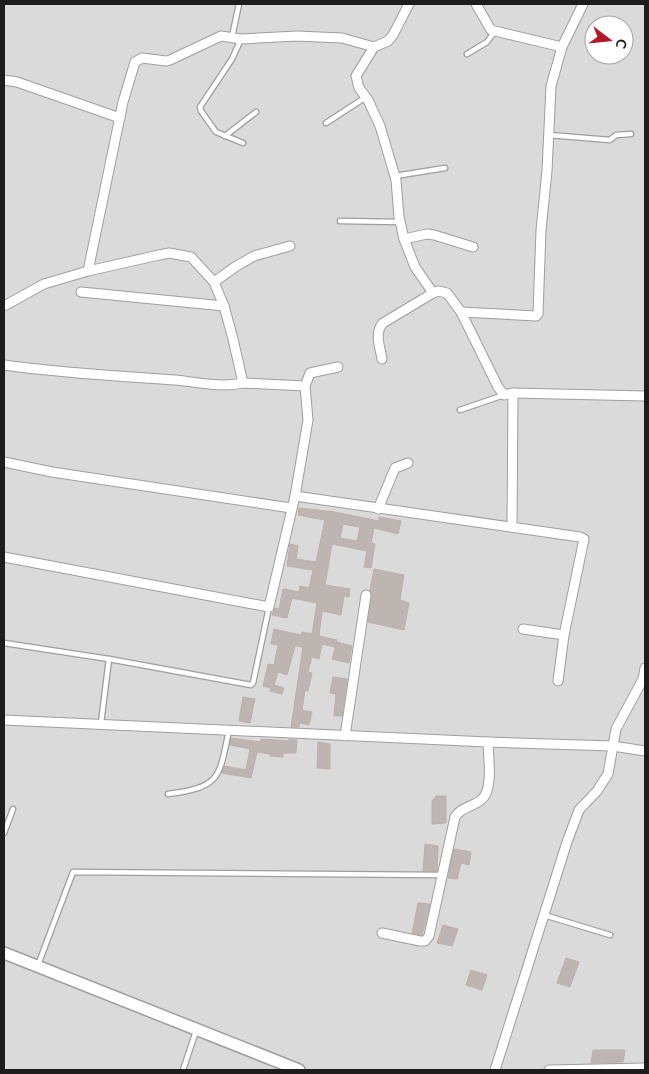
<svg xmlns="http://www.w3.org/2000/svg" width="649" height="1074" viewBox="0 0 649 1074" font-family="'Nunito Sans',sans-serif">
  <rect width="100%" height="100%" fill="#ede9e4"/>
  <path fill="#dbdada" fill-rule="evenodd" d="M 4,4 L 645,4 L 645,1070 L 4,1070 ZM 594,25 L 624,25 L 624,55 L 594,55 Z"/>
  <g fill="#bdb5b1" stroke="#bdafa8" fill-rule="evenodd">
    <path d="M 299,508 L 335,512 L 379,521 L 379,517 L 401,521 L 398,534 L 374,528 L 371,543 L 375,544 L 371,568 L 364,567 L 367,551 L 332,544 L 325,585 L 350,589 L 349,597 L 344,596 L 341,615 L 322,611 L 319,636 L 337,640 L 335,647 L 322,644 L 319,659 L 312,657 L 308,672 L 312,673 L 308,691 L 305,690 L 302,710 L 312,712 L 309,725 L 300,723 L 299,727 L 291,727 L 303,647 L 295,646 L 287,675 L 278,672 L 274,685 L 284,688 L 282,694 L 270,691 L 271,688 L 263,686 L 268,664 L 274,665 L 278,645 L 271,644 L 274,629 L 301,635 L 302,632 L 312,634 L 317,603 L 292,598 L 287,618 L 272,615 L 275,608 L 279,609 L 283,589 L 299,592 L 300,586 L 309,588 L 313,570 L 287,566 L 290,544 L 298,546 L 296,559 L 316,562 L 325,520 L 298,515 ZM 343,524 L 360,527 L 357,541 L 340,538 Z"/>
    <path d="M 374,569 L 404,575 L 400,600 L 409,603 L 404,630 L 368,622 L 372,596 L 370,590 Z"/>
    <path d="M 337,642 L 352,646 L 349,663 L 332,659 Z"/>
    <path d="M 333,677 L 347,679 L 342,716 L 334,716 L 336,694 L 330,693 Z"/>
    <path d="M 243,697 L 255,699 L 250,723 L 239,721 Z"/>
    <path d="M 231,738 L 260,742 L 261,739 L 289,741 L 289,739 L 297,740 L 296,753 L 283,753 L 283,757 L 270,756 L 270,754 L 257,752 L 251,778 L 222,773 L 225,766 L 246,770 L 250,749 L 230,745 Z"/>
    <path d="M 318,742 L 330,744 L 330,769 L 317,768 Z"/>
    <path d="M 436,796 L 446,796 L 446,823 L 432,824 L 432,801 Z"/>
    <path d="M 425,844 L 438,846 L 437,871 L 423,871 Z"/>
    <path d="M 454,849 L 471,852 L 469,865 L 461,863 L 457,879 L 448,878 Z"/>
    <path d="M 418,903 L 430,904 L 422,935 L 412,933 Z"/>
    <path d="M 443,925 L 458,929 L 452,946 L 437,943 Z"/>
    <path d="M 566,958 L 579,962 L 570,987 L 557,983 Z"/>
    <path d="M 471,970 L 487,975 L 482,990 L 466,985 Z"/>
    <path d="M 593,1050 L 625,1050 L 623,1062 L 591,1063 Z"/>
  </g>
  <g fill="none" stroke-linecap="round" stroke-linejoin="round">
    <defs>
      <g id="service">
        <path d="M 232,37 L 239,4"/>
        <path d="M 241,39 L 232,59 L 200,107 L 201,111 L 216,132 L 243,143"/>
        <path d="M 467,54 L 487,42 L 495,31"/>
        <path d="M 326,123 L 366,97"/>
        <path d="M 549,135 L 610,140 L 616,135 L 631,134"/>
        <path d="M 225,136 L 256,112"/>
        <path d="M 395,176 L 445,168"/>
        <path d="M 340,221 L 400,222"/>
        <path d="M 460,410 L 504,395"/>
        <path d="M 4,643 L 109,659 L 251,685 L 253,683 L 269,607"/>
        <path d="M 101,723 L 109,659"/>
        <path d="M 168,794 C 221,787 219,778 229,730"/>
        <path d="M 4,833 L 13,809"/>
        <path d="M 544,915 L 610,935"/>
        <path d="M 38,965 L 73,872 L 442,875"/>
        <path d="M 183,1070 L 196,1031"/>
      </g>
      <g id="minor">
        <path d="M 409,4 L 393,35 L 388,41 L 374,47 L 356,76 L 359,88 L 368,100 L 380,126 L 396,180 L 399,217 L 404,239 L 415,267 L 433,293"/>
        <path d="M 476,4 L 491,30 L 562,47"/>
        <path d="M 4,80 L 17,82 L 120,118"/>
        <path d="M 404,239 L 427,234 L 434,235 L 473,247"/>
        <path d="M 88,271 L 123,102 L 135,62 L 142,58 L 166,61 L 170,60 L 221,36 L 241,39 L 297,36 L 342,38 L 374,47"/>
        <path d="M 214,282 L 235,267 L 254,256 L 290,246"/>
        <path d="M 81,292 L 224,306"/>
        <path d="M 4,306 L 44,284 L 88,271 L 159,255 L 169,253 L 191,257 L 214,282 L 224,306 L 233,339 L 243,383 L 305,386 L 310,373 L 338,367"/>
        <path d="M 461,312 L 536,316 L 538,314 L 541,230 L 547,171 L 551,86 L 562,47 L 583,4"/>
        <path d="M 382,359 C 380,347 374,333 383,323 L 433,293 L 438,291 L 447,293 L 461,312 L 498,387 L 504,395 L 513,393 L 645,396"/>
        <path d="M 4,365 C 61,373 117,376 175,380 C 197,382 221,388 243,383"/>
        <path d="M 305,386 L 308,420 L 295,496 L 580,537 L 584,539 L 564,635 L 558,681"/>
        <path d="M 4,462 L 52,472 L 291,508"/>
        <path d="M 378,509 L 395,468 L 408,463"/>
        <path d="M 512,527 L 513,393"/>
        <path d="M 4,557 L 269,607 L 295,496"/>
        <path d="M 523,629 L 564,635"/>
        <path d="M 4,720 L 488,742 L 613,746 L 645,751"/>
        <path d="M 345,736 L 366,595"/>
        <path d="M 382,933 L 420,941 L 425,941 L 429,936 L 455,817 C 461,807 472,807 481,800 C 494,790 488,757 488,742"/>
        <path d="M 495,1070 L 567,842 L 579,810 L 597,791 L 608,774 L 616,729 L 643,679 L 645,668"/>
        <path d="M 549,1070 L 645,1068"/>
      </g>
      <path id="tertiary" d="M 4,953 L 299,1070"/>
    </defs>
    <use href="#service" stroke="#9e9e9e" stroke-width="7"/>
    <use href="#minor" stroke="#9e9e9e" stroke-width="11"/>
    <use href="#tertiary" stroke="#9e9e9e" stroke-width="14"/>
    <use href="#service" stroke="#fff" stroke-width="4.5"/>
    <use href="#minor" stroke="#fff" stroke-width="9"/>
    <use href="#tertiary" stroke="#fff" stroke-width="11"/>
  </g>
  <rect width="649" height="1074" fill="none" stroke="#1d1d1d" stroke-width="10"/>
  <g transform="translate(609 40) rotate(106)"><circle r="24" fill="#ffffff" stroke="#a5a5a5"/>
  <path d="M0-4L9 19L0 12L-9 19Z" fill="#b21827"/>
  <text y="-8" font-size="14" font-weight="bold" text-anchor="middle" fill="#1d1d1d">С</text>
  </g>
</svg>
